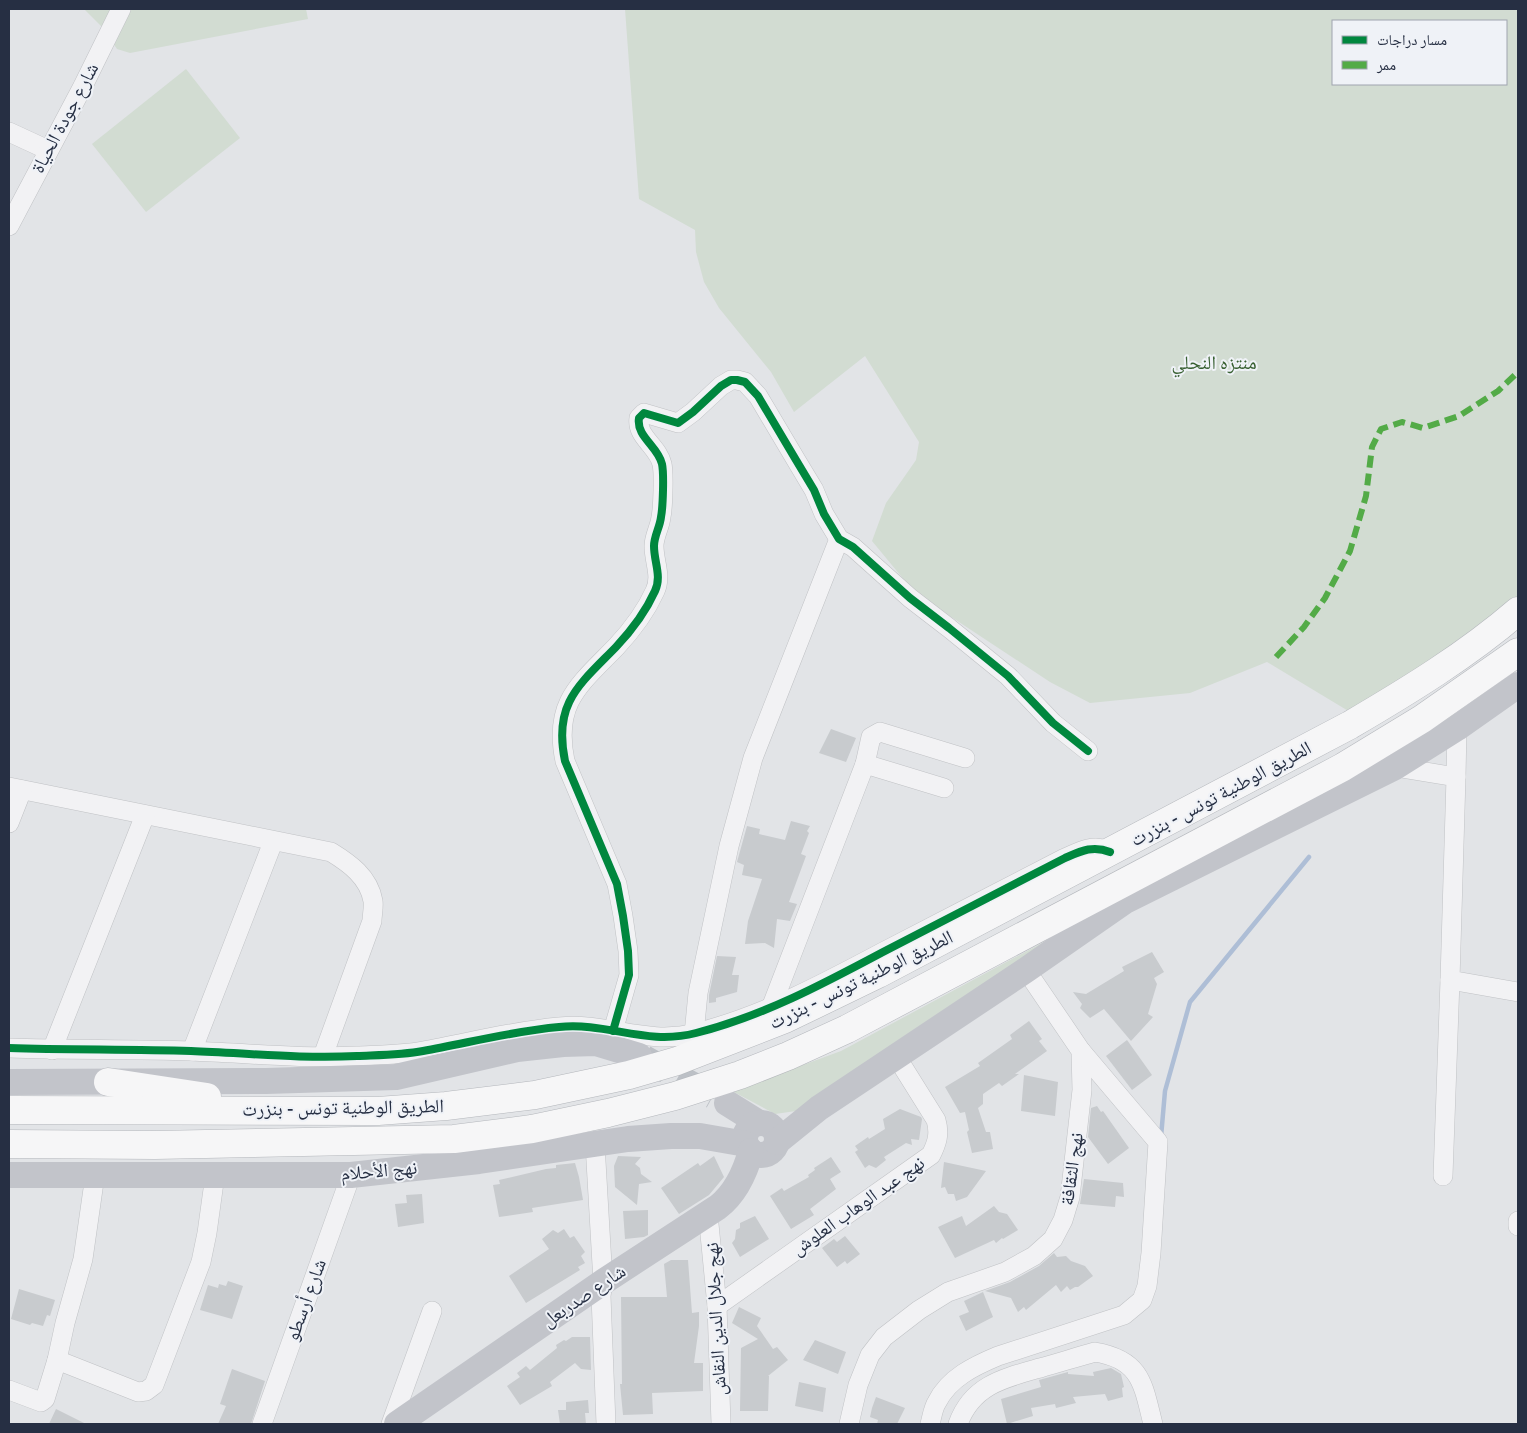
<svg xmlns="http://www.w3.org/2000/svg" width="1527" height="1433" viewBox="0 0 1527 1433" font-family="Signika,'Noto Naskh Arabic',sans-serif">
  <rect width="100%" height="100%" fill="#e2e4e7"/>
  <g fill="#d2dcd2" fill-rule="evenodd">
    <path d="M 84,9 L 306,9 L 308,19 L 130,53 L 117,49 L 102,27 Z"/>
    <path d="M 625,9 L 1518,9 L 1518,601 L 1355,715 L 1267,662 L 1190,693 L 1090,703 L 1050,682 L 915,593 L 872,541 L 886,503 L 916,460 L 919,442 L 865,356 L 794,412 L 771,372 L 719,308 L 704,282 L 696,252 L 695,230 L 639,199 ZM 1333,21 L 1506,21 L 1506,84 L 1333,84 Z"/>
    <path d="M 186,69 L 240,138 L 146,212 L 92,144 Z"/>
    <path d="M 1081,922 L 796,1111 L 775,1114 L 732,1091 L 841,1051 Z"/>
  </g>
  <g fill="none" stroke-linecap="round" stroke-linejoin="round">
    <path stroke="#aebed6" stroke-width="4.5" d="M 1161,1137 L 1165,1091 L 1190,1002 L 1309,857"/>
  </g>
  <g fill="#c8cbce">
    <path d="M 831,729 L 856,738 L 846,762 L 819,753 Z"/>
    <path d="M 791,821 L 810,826 L 807,831 L 809,833 L 801,854 L 806,856 L 789,902 L 797,904 L 790,921 L 777,919 L 774,948 L 765,943 L 745,944 L 748,921 L 762,879 L 742,875 L 744,865 L 737,862 L 747,826 L 760,829 L 759,834 L 785,840 Z"/>
    <path d="M 1152,952 L 1164,972 L 1154,978 L 1157,984 L 1148,1014 L 1153,1017 L 1131,1041 L 1104,1009 L 1090,1018 L 1080,1008 L 1082,1004 L 1073,992 L 1086,994 L 1124,971 L 1122,967 Z"/>
    <path d="M 717,956 L 736,957 L 732,975 L 739,975 L 737,992 L 716,998 L 716,1002 L 709,1003 L 709,995 Z"/>
    <path d="M 1029,1021 L 1042,1039 L 1039,1041 L 1047,1051 L 1015,1074 L 1019,1074 L 1002,1086 L 999,1083 L 983,1094 L 983,1104 L 978,1108 L 986,1132 L 990,1132 L 993,1149 L 972,1153 L 967,1132 L 969,1130 L 965,1112 L 960,1113 L 945,1087 L 980,1066 L 978,1063 L 1012,1039 L 1010,1035 Z"/>
    <path d="M 1127,1040 L 1152,1075 L 1132,1090 L 1106,1056 Z"/>
    <path d="M 1024,1075 L 1058,1082 L 1055,1116 L 1021,1111 Z"/>
    <path d="M 1097,1106 L 1101,1112 L 1103,1111 L 1129,1148 L 1108,1164 L 1088,1137 L 1091,1108 Z"/>
    <path d="M 900,1109 L 921,1117 L 922,1119 L 919,1140 L 911,1139 L 912,1145 L 906,1143 L 884,1157 L 886,1160 L 876,1168 L 869,1165 L 865,1168 L 855,1152 L 858,1150 L 855,1146 L 868,1137 L 869,1139 L 885,1129 L 883,1119 Z"/>
    <path d="M 618,1156 L 641,1157 L 635,1164 L 640,1168 L 641,1174 L 652,1182 L 639,1184 L 637,1205 L 615,1187 L 614,1166 Z"/>
    <path d="M 714,1156 L 724,1177 L 709,1195 L 679,1214 L 661,1188 L 698,1163 L 700,1166 Z"/>
    <path d="M 831,1157 L 841,1172 L 830,1179 L 836,1189 L 810,1209 L 814,1215 L 791,1229 L 770,1196 L 782,1188 L 784,1191 L 809,1177 L 808,1175 L 815,1170 L 814,1168 Z"/>
    <path d="M 944,1162 L 986,1171 L 967,1197 L 956,1201 L 954,1194 L 948,1194 L 945,1187 L 941,1188 Z"/>
    <path d="M 575,1163 L 579,1177 L 583,1200 L 532,1208 L 533,1212 L 499,1217 L 493,1185 L 500,1184 L 499,1180 L 546,1169 L 556,1168 L 556,1165 Z"/>
    <path d="M 1084,1179 L 1123,1183 L 1124,1197 L 1116,1196 L 1115,1207 L 1080,1204 Z"/>
    <path d="M 422,1194 L 424,1223 L 398,1227 L 395,1204 L 407,1203 L 406,1195 Z"/>
    <path d="M 994,1206 L 999,1212 L 1007,1214 L 1018,1230 L 1003,1239 L 1002,1238 L 996,1243 L 994,1240 L 955,1258 L 938,1227 L 962,1216 L 966,1226 Z"/>
    <path d="M 648,1210 L 648,1235 L 644,1237 L 625,1239 L 623,1211 Z"/>
    <path d="M 755,1216 L 769,1239 L 740,1257 L 732,1243 L 735,1239 L 736,1230 L 740,1228 L 740,1223 Z"/>
    <path d="M 564,1229 L 570,1238 L 574,1236 L 585,1252 L 581,1256 L 585,1263 L 578,1267 L 580,1270 L 526,1303 L 509,1276 L 549,1249 L 542,1239 L 553,1230 L 558,1233 Z"/>
    <path d="M 845,1236 L 860,1254 L 847,1264 L 845,1261 L 837,1267 L 822,1248 L 834,1239 L 837,1242 Z"/>
    <path d="M 1054,1253 L 1057,1257 L 1066,1256 L 1071,1261 L 1085,1266 L 1093,1276 L 1078,1287 L 1075,1287 L 1070,1290 L 1067,1286 L 1061,1292 L 1056,1285 L 1026,1310 L 1024,1307 L 1018,1312 L 1011,1298 L 985,1291 L 1010,1282 L 1039,1266 Z"/>
    <path d="M 671,1260 L 688,1260 L 692,1313 L 699,1312 L 699,1326 L 694,1363 L 703,1363 L 703,1391 L 652,1393 L 653,1414 L 623,1415 L 620,1384 L 622,1384 L 621,1297 L 667,1297 L 664,1264 Z"/>
    <path d="M 228,1281 L 243,1286 L 232,1319 L 200,1310 L 208,1285 L 218,1288 L 219,1284 L 226,1286 Z"/>
    <path d="M 19,1289 L 55,1300 L 50,1316 L 47,1315 L 43,1326 L 32,1323 L 30,1325 L 11,1319 Z"/>
    <path d="M 983,1292 L 993,1317 L 966,1331 L 959,1316 L 969,1312 L 964,1301 Z"/>
    <path d="M 739,1307 L 761,1318 L 757,1326 L 773,1349 L 777,1347 L 788,1360 L 768,1376 L 769,1376 L 768,1411 L 740,1411 L 741,1348 L 758,1339 L 732,1323 Z"/>
    <path d="M 572,1337 L 590,1337 L 591,1370 L 581,1369 L 575,1363 L 550,1382 L 552,1386 L 520,1405 L 507,1386 L 520,1377 L 517,1373 L 526,1366 L 530,1370 L 557,1348 L 556,1345 L 564,1340 L 566,1341 Z"/>
    <path d="M 815,1340 L 846,1352 L 838,1374 L 803,1360 Z"/>
    <path d="M 1111,1368 L 1121,1374 L 1124,1387 L 1122,1388 L 1123,1397 L 1108,1401 L 1105,1394 L 1073,1397 L 1076,1403 L 1056,1408 L 1055,1404 L 1031,1408 L 1033,1416 L 1007,1424 L 1001,1399 L 1041,1387 L 1039,1380 L 1068,1372 L 1068,1374 L 1094,1376 L 1093,1372 Z"/>
    <path d="M 232,1369 L 265,1381 L 251,1424 L 218,1424 L 226,1406 L 220,1404 Z"/>
    <path d="M 799,1382 L 826,1388 L 823,1412 L 795,1406 Z"/>
    <path d="M 876,1397 L 905,1408 L 897,1424 L 877,1424 L 878,1420 L 870,1417 L 872,1408 Z"/>
    <path d="M 588,1400 L 589,1413 L 585,1413 L 586,1424 L 560,1424 L 558,1410 L 566,1410 L 566,1402 Z"/>
    <path d="M 56,1409 L 86,1424 L 49,1424 Z"/>
  </g>
  <g fill="none" stroke-linecap="round" stroke-linejoin="round">
    <path stroke="#bcc0c6" stroke-width="26" stroke-dasharray="26 13" stroke-linecap="butt" d="M 644,1058 L 713,1096"/>
    <defs>
      <g id="street">
        <path d="M 9,132 L 48,150"/>
        <path d="M 9,226 L 83,86 L 121,9"/>
        <path d="M 865,764 L 944,788"/>
        <path d="M 1395,767 L 1456,777 L 1450,980 L 1518,992"/>
        <path d="M 1456,777 L 1457,728"/>
        <path d="M 9,787 L 331,852 C 349,863 369,877 373,901 C 374,907 372,915 372,921 L 323,1056"/>
        <path d="M 9,823 L 22,790"/>
        <path d="M 771,1008 L 865,764 L 871,737 L 880,732 L 965,758"/>
        <path d="M 613,1031 L 629,975 L 628,951 L 623,916 L 617,884 L 565,761 C 553,703 579,685 616,647 C 631,631 646,611 655,591 C 662,576 654,562 654,546 C 654,536 660,527 661,517 C 663,507 664,473 662,464 C 658,446 636,437 639,418 L 644,413 L 678,423 L 693,412 L 721,386 L 731,380 L 737,380 L 745,382 L 758,396 L 796,460 L 814,490 L 824,514 L 839,539 L 853,547 L 910,598 L 949,628 L 1008,676 L 1053,723 L 1088,751"/>
        <path d="M 694,1034 L 698,993 L 729,846 L 753,758 L 839,539"/>
        <path d="M 9,1048 C 70,1050 130,1049 191,1051 C 246,1053 302,1059 357,1056 C 379,1055 402,1055 423,1051 C 468,1043 513,1031 559,1027 C 608,1022 646,1046 696,1033 C 763,1016 823,984 883,952 C 944,921 1004,889 1065,858 C 1077,853 1092,844 1105,850"/>
        <path d="M 52,1050 L 145,815"/>
        <path d="M 192,1051 L 273,842"/>
        <path d="M 595,1144 L 603,1282 L 601,1296 L 606,1424"/>
        <path d="M 1443,1176 L 1450,980"/>
        <path d="M 708,1214 L 717,1306 L 721,1424"/>
        <path d="M 1518,1226 L 1518,1221"/>
        <path d="M 717,1306 L 931,1155 C 937,1143 940,1134 936,1120 L 896,1056"/>
        <path d="M 57,1360 L 138,1392 L 146,1391 L 154,1385 L 201,1262 L 207,1233 L 215,1175"/>
        <path d="M 9,1390 L 41,1402 L 45,1399 L 57,1360 L 65,1323 L 83,1259 L 95,1175"/>
        <path d="M 262,1424 L 351,1175"/>
        <path d="M 391,1424 L 432,1311"/>
        <path d="M 849,1424 L 858,1385 L 870,1355 L 884,1337 L 919,1310 L 948,1292 L 1005,1272 L 1034,1256 L 1053,1239 L 1063,1220 L 1070,1197 L 1082,1090 L 1081,1051 L 1026,970"/>
        <path d="M 930,1424 C 932,1417 933,1408 937,1402 C 949,1378 974,1366 998,1356 L 1124,1315 L 1142,1300 L 1147,1286 L 1151,1253 L 1158,1142 L 1081,1051"/>
        <path d="M 958,1424 C 972,1385 1004,1378 1040,1368 C 1058,1363 1077,1357 1095,1352 C 1142,1360 1143,1385 1153,1424"/>
      </g>
      <g id="highway">
        <path d="M 108,1082 L 207,1097"/>
        <path d="M 9,1110 L 378,1111 L 446,1106 L 535,1095 L 629,1075 L 677,1061 L 785,1019 L 878,974 L 1350,725 C 1408,691 1467,655 1518,611"/>
        <path d="M 9,1144 L 155,1145 L 454,1139 L 532,1129 L 608,1113 L 675,1096 L 740,1075 L 788,1056 L 847,1029 L 1343,767 L 1422,719 L 1518,652"/>
      </g>
    </defs>
    <use href="#street" stroke="#c0c2c5" stroke-width="20"/>
    <use href="#highway" stroke="#b4b7bc" stroke-width="29"/>
    <use href="#street" stroke="#f2f2f4" stroke-width="19"/>
    <g stroke="#c2c4ca" stroke-width="26">
      <path d="M 9,1082 L 266,1081 L 396,1077 L 517,1049 L 563,1044 L 596,1043 L 639,1056"/>
      <path d="M 727,1103 L 759,1123"/>
      <circle cx="761" cy="1139" r="16"/>
      <path d="M 777,1142 L 819,1108 L 1026,970 L 1125,901 L 1395,767 L 1457,728 L 1518,685"/>
      <path d="M 9,1175 L 351,1175 L 479,1161 L 628,1139 L 671,1136 L 700,1136 L 746,1144"/>
      <path d="M 397,1424 L 603,1282 L 718,1207 C 736,1193 745,1173 751,1151"/>
    </g>
    <use href="#highway" stroke="#f6f6f7" stroke-width="28"/>
    <path stroke="#53ab47" stroke-width="6" stroke-dasharray="12 6" stroke-linecap="butt" d="M 1276,657 L 1304,627 L 1325,598 L 1350,551 L 1366,496 L 1372,447 L 1381,429 L 1402,422 L 1423,428 L 1459,416 L 1498,391 L 1518,372"/>
    <defs>
      <g id="cycleway">
        <path d="M 613,1031 L 629,975 L 628,951 L 623,916 L 617,884 L 565,761 C 553,703 579,685 616,647 C 631,631 646,611 655,591 C 662,576 654,562 654,546 C 654,536 660,527 661,517 C 663,507 664,473 662,464 C 658,446 636,437 639,418 L 644,413 L 678,423 L 693,412 L 721,386 L 731,380 L 737,380 L 745,382 L 758,396 L 796,460 L 814,490 L 824,514 L 839,539 L 853,547 L 910,598 L 949,628 L 1008,676 L 1053,723 L 1088,751"/>
        <path d="M 9,1048 C 70,1050 130,1049 191,1051 C 246,1053 302,1059 357,1056 C 379,1055 402,1055 423,1051 C 468,1043 513,1031 559,1027 C 608,1022 646,1046 696,1033 C 763,1016 823,984 883,952 C 944,921 1004,889 1065,858 C 1081,851 1093,845 1110,852"/>
      </g>
    </defs>
    <use href="#cycleway" stroke="#eff2f7" stroke-width="11"/>
    <use href="#cycleway" stroke="#00873e" stroke-width="8"/>
  </g>
  <g text-anchor="middle" dominant-baseline="central" stroke-width="4" stroke-linejoin="round" paint-order="stroke">
    <g font-size="19" fill="#262f43" stroke="#eff2f7">
      <text transform="translate(65 118) rotate(-62)">شارع جودة الحياة</text>
      <text transform="translate(1221 794) rotate(-28)">الطريق الوطنية تونس - بنزرت</text>
      <text transform="translate(861 980) rotate(-26)">الطريق الوطنية تونس - بنزرت</text>
      <text transform="translate(343 1108) rotate(-1)">الطريق الوطنية تونس - بنزرت</text>
      <text transform="translate(1072 1169) rotate(-82)">نهج الثقافة</text>
      <text transform="translate(379 1171) rotate(-5)">نهج الأحلام</text>
      <text transform="translate(858 1206) rotate(-35)">نهج عبد الوهاب العلوش</text>
      <text transform="translate(584 1296) rotate(-34)">شارع صدربعل</text>
      <text transform="translate(306 1300) rotate(-70)">شارع أرسطو</text>
      <text transform="translate(716 1319) rotate(-93)">نهج جلال الدين النقاش</text>
    </g>
    <g font-size="19" fill="#386032" stroke="#eff2f7">
      <text x="1214" y="363">منتزه النحلي</text>
    </g>
  </g>
  <rect width="1527" height="1433" fill="none" stroke="#262f43" stroke-width="20"/>
  <rect x="1332" y="20" width="175" height="65" fill="#eff2f7" stroke="#9fa4af"/>
  <rect x="1342" y="36" width="25" height="8" fill="#00873e" stroke="#9fa4af"/>
  <text x="1377" y="45" font-size="15" fill="#262f43">مسار دراجات</text>
  <rect x="1342" y="61" width="25" height="8" fill="#53ab47" stroke="#9fa4af"/>
  <text x="1377" y="70" font-size="15" fill="#262f43">ممر</text>
</svg>
